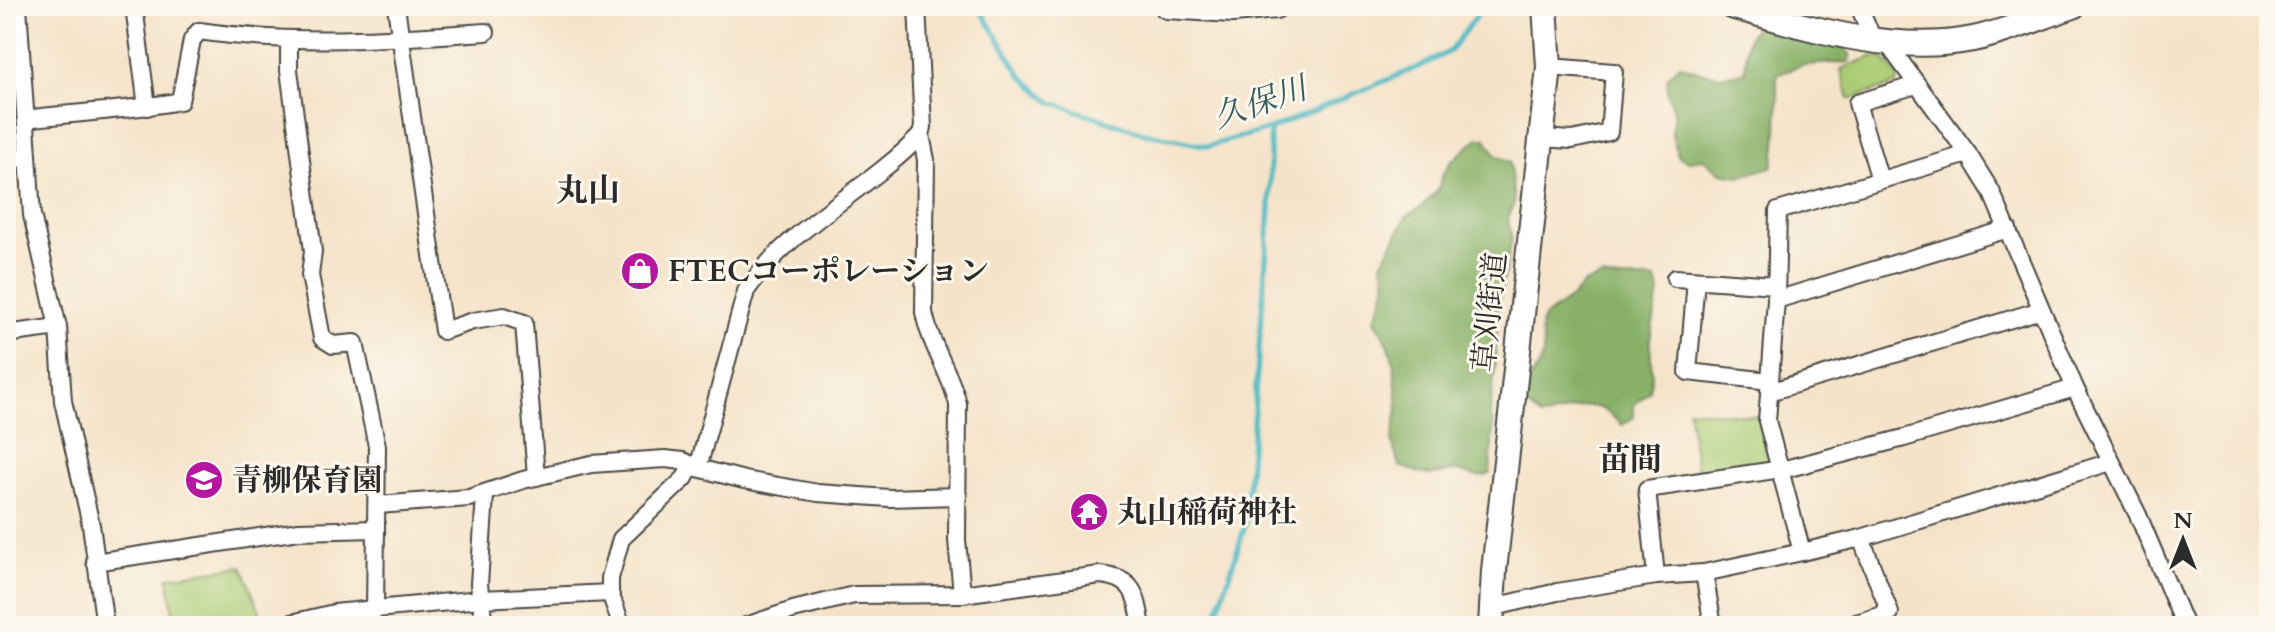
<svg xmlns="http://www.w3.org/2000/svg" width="2275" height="632" viewBox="0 0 2275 632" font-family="Cardo,'Noto Serif JP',serif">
  <rect width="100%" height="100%" fill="#fbf7ec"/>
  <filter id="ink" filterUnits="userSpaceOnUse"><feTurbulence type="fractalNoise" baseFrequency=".0125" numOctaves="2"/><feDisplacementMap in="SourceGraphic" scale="16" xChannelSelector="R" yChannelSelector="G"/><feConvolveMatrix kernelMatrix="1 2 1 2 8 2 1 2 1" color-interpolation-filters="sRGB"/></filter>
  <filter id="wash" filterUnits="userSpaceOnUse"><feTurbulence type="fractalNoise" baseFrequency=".006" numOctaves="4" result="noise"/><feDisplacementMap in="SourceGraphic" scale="32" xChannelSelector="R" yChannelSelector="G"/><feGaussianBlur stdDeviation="1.8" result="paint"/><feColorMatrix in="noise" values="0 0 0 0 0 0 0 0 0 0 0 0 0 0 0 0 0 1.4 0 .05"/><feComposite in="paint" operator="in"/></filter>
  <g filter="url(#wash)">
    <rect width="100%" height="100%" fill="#f5e3c9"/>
    <g fill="#aacc75" stroke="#6a7c50" stroke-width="2">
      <path d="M 1874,56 L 1884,59 L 1899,77 L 1896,85 L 1849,99 L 1841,69 Z"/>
      <path d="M 1688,409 L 1760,417 L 1760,429 L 1769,460 L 1765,466 L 1698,477 Z"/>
      <path d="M 242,566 L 265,624 L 257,626 L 175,626 L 168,577 Z"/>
    </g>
    <g fill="#87b066" stroke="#596e48" stroke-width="2">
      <path d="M 1757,26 L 1831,45 L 1843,48 L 1851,55 L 1849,62 L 1801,65 L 1778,74 C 1775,84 1778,91 1778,101 C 1777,122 1778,147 1772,167 L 1740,176 L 1721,173 L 1704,159 L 1687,161 L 1678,156 L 1672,135 L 1674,110 L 1668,94 L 1667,77 L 1680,65 C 1702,73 1723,80 1745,71 C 1748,54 1742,38 1757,26 Z"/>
      <path d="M 1478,138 L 1485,138 L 1497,156 L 1510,162 L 1514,203 L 1508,218 L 1512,239 L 1498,307 L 1495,371 L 1490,411 L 1493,427 L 1490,474 C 1476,480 1470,474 1458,471 C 1448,469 1440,475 1432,475 C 1422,475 1409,469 1399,466 L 1392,442 L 1398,408 L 1394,364 L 1389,346 L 1375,320 C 1381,299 1390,285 1382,263 L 1406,217 L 1422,207 L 1438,190 L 1442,175 L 1451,162 Z"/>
      <path d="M 1603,277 C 1623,282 1636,277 1656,280 L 1659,292 L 1650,340 L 1652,374 L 1649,391 L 1634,405 L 1634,417 L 1622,425 C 1616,420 1609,412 1602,409 C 1581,399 1559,417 1540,417 L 1525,404 L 1528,395 L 1526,383 C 1536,372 1545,361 1543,345 C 1542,334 1539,329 1543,318 L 1571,298 L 1584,283 Z"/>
    </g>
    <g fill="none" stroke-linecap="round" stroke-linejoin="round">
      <g stroke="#4ab8c2" stroke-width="5">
        <path d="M 978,6 L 1022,76 L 1051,102 L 1144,133 L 1208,146 L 1270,129 L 1423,65 L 1450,51 L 1484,6"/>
        <path d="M 1213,626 L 1245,526 L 1270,208 L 1270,129"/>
      </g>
    </g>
  </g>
  <g filter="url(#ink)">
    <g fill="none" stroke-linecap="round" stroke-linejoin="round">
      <defs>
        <g id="street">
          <path d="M 18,6 L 32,215 L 58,327 L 63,401 L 91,525 L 105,626"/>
          <path d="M 134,6 L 147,107"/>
          <path d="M 396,6 L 443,331 L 473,321 L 504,316 L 524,323 L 536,477"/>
          <path d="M 917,6 L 923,127 L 921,135 L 926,160 L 924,312 C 930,345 950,372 958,404 L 957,540 L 962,594"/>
          <path d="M 1859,6 L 1874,42"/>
          <path d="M 289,40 L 289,70 L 313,251 L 310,275 L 322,338 L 333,345 L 355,343 L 377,446 L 375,610"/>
          <path d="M 1887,43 L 1968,154 L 1991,191 L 2075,388 L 2138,515 L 2185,626"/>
          <path d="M 26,119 C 77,112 129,111 180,101 L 192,40 L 199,31 C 295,45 389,39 486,32"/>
          <path d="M 1541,138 L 1572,140 L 1609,132 L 1614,72 L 1549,67"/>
          <path d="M 6,159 L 26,158"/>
          <path d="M 1880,180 L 1857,103 L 1916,85"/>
          <path d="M 1675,278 L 1776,285"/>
          <path d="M 1696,280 L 1688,372 L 1770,381"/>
          <path d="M 1776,300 L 2008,229"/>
          <path d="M 6,334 L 58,327"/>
          <path d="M 1769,392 L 2041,310"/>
          <path d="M 698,468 L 746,291 C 790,226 867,191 921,135"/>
          <path d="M 378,505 L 469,498 L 523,480 L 591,464 L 665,459 L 683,461 L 698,468 L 744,480 L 818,493 L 889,498 L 958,496"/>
          <path d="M 1802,552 L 1767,421 L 1776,300 L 1778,211 L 1968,154"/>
          <path d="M 95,562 L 299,531 L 376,529"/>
          <path d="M 1704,573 L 1713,626"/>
          <path d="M 1656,576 L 1647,489 L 1789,468 L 1904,438 L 2075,388"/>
          <path d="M 1491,608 L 1557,592 L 1656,576 L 1704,573 L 1802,552 L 1861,538 L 2111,462"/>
          <path d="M 279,626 L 334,613 L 481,599 L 610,593"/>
          <path d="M 484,626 L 479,584 L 485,495"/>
          <path d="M 622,626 L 610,593 L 610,578 L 621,539 L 685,478 L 691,466"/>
          <path d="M 746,626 L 793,610 L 854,595 L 962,594 L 1100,575 C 1135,578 1136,595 1142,626"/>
          <path d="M 1846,626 L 1890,613 L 1861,538"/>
        </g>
        <g id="secondary">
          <path d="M 1167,6 L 1233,10 L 1275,6"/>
          <path d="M 1731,6 C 1810,28 1890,55 1973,39 C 2007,32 2040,17 2073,6"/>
          <path d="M 1491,626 L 1494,571 L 1549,67 L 1545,6"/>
        </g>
      </defs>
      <use href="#street" stroke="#494743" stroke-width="20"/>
      <use href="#secondary" stroke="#494743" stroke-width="28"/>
      <use href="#street" stroke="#fff" stroke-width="16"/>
      <use href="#secondary" stroke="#fff" stroke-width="24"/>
    </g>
  </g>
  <defs>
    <symbol id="shop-disc" viewBox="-11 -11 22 22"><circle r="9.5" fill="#b5179e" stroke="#fbf7ec"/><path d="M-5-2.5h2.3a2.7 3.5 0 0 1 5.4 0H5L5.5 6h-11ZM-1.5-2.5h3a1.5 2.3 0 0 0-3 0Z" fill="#fff"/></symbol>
    <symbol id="school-disc" viewBox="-11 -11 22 22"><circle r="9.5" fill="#b5179e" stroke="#fbf7ec"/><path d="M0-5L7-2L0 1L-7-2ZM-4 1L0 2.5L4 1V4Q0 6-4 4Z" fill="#fff"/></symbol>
    <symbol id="temple-disc" viewBox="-11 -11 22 22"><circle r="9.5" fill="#b5179e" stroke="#fbf7ec"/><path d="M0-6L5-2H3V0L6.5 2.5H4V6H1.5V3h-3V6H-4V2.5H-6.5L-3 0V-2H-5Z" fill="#fff"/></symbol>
  </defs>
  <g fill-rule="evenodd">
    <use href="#shop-disc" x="618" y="249" width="44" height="44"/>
    <use href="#school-disc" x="182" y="458" width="44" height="44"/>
    <use href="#temple-disc" x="1067" y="490" width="44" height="44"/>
  </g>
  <g text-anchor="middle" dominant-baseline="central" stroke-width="6" stroke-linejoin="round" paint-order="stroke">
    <g font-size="30" font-weight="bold" fill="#2b2b2b" stroke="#fbf7ec" text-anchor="start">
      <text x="668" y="271">FTECコーポレーション</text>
      <text x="232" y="480">青柳保育園</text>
      <text x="1117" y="512">丸山稲荷神社</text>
    </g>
    <g font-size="30" fill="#2b2b2b" stroke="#fbf7ec">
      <text transform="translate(1490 312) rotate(-84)">草刈街道</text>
    </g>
    <g font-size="32" font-style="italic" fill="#365c60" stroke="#fbf7ec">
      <text transform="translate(1260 103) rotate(-19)">久保川</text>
    </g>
    <g font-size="32" font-weight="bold" fill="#2b2b2b" stroke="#fbf7ec">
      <text x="588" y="191">丸山</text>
      <text x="1630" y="460">苗間</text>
    </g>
  </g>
  <rect width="2275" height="632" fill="none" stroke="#fbf7ec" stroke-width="32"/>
  <g transform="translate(2183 540)" stroke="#fbf7ec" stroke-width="6" paint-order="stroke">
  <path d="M0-6L14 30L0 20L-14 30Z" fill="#2b2b2b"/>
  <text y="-12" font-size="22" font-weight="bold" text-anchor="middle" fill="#2b2b2b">N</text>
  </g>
</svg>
